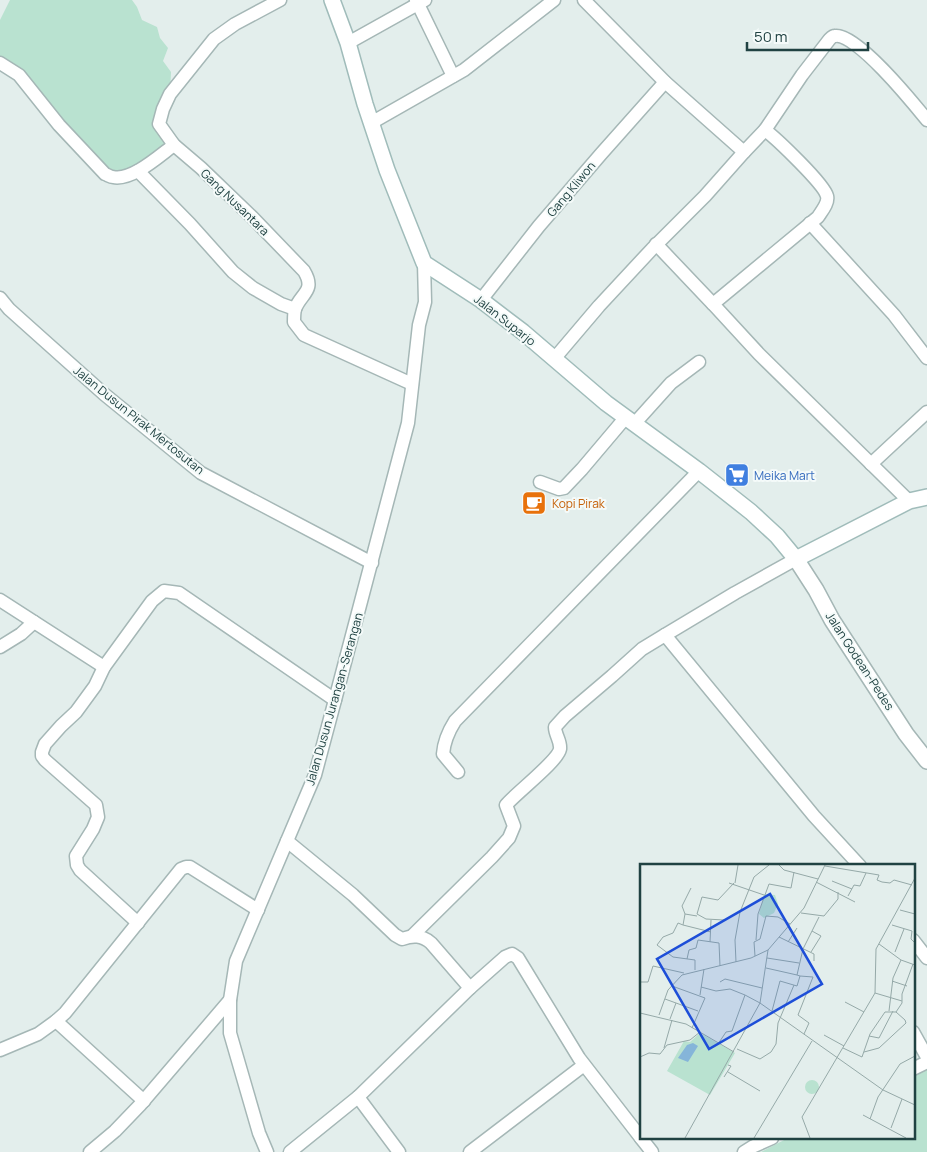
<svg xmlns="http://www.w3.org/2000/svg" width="927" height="1152" viewBox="0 0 927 1152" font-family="Manrope,sans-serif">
  <rect width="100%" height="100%" fill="#e3eeec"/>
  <g fill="#b9e2d0">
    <path d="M 10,0 L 132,0 L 137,7 L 142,20 L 157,27 L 160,38 L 168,48 L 163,61 L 171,72 L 170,94 L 154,124 L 167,142 L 162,153 L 134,172 L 108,170 L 0,60 L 0,20 Z"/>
    <path d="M 927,1065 L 927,1152 L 761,1152 L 788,1138 L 913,1138 L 913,1073 Z"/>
  </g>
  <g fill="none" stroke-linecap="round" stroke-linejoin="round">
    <defs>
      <g id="minor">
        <path d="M 280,0 L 235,24 L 214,39 L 170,94 L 163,109 L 159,124 L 174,145 L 201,168 L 252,217 L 304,271 C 316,291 301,293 295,309 C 294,313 294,318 294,322 L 304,335 L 412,384"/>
        <path d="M 416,0 L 453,76"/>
        <path d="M 584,0 L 665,82 L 744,152 L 765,130"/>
        <path d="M 348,43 L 425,0"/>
        <path d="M 0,63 L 19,75 L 59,125 L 105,174 C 108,175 110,177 113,177 C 132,181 159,156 174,145"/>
        <path d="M 371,123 L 464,70 L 554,0"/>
        <path d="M 138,171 L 190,224 L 233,272 L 253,288 L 281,304 L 295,309"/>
        <path d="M 810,223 L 894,315 L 927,358"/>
        <path d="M 656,244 L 713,304"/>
        <path d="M 0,298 L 9,309 L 104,394 L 201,473 L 372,563"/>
        <path d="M 481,300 L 539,226 L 601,154 L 665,82"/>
        <path d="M 554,359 L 599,306 L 652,249 L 705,196 L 744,152"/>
        <path d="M 635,423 L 671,383 L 699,362"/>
        <path d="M 871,464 L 927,412"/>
        <path d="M 540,482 L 559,489 L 564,488 L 582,469 L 626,417"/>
        <path d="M 909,501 L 759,354 L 713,304 L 818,217 C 821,212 829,203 827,196 C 824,184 777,139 765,130 L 802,75 L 829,40 C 831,38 832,36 835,36 C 856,32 914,104 927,120"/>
        <path d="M 0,600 L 104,667"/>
        <path d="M 665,635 L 735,593 L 796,559"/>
        <path d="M 0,647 L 21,634 L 34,622"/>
        <path d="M 458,772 L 443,754 C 444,741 448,732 455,721 L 699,471"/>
        <path d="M 287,841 L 353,895 L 395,935 L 402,939 C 413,935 422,935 431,943 L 470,988"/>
        <path d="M 138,923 L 80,870 L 77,865 L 76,856 L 93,829 L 98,817 L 96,805 L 45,760 L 42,756 L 42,752 L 45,744 L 61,726 L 76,712 L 95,686 L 104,667 L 152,601 L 164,591 L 179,593 L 335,700"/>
        <path d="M 412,936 L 492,857 L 509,838 L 514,826 L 506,805 C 516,793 558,761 560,749 C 561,741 555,735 555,727 L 565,716 L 612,676 L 642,649 L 665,635 L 814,816 L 860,866"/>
        <path d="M 913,940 L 927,958"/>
        <path d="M 56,1021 L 144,1101"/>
        <path d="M 913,1032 L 927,1057"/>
        <path d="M 0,1050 L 38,1034 L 56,1021 L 65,1013 L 181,869 L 186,867 L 190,867 L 258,910"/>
        <path d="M 913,1069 L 927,1062"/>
        <path d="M 358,1097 L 399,1152"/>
        <path d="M 641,1138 L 652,1152"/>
        <path d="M 90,1152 L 115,1131 L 140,1105 L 230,1000"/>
        <path d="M 267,1152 L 259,1133 L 230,1033 L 230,1000 L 236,961 L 315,775 L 335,700 L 408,423 L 419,325 L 425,302 L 424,263"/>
        <path d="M 290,1152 L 358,1097 L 470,988 L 505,957 L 512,954 L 518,958 L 579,1058 L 641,1138"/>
        <path d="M 470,1152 L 584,1065"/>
        <path d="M 744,1152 L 752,1147 L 772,1138"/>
      </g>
      <path id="tertiary" d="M 796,559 L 816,590 L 832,620 L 906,734 L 927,761"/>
      <path id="secondary" d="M 332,0 L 348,43 L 365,104 L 387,170 L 424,263 L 481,300 L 523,332 L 606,403 L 699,471 L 751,512 L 777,536 L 796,559 L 909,501 L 927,497"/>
    </defs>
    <use href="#minor" stroke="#a5b7b6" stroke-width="15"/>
    <use href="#tertiary" stroke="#a5b7b6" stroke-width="18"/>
    <use href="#secondary" stroke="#a0bcba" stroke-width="18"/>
    <use href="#minor" stroke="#fff" stroke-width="12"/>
    <use href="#tertiary" stroke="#fff" stroke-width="15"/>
    <use href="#secondary" stroke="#fff" stroke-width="15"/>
  </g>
  <defs>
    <symbol id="supermarket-square" viewBox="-11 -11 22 22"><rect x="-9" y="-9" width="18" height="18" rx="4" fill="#3f7fe0" stroke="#f4faf9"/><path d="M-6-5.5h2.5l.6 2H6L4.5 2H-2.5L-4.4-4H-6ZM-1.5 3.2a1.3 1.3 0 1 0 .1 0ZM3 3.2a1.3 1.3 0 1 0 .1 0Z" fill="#fff"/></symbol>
    <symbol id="cafe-square" viewBox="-11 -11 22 22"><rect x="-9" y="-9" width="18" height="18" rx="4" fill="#e8710a" stroke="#f4faf9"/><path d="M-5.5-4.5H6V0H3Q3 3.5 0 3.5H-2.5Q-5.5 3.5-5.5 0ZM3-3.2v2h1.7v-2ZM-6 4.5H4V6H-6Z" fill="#fff"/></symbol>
  </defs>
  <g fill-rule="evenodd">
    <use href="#supermarket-square" x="723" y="461" width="28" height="28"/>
    <use href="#cafe-square" x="520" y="489" width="28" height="28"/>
  </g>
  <g text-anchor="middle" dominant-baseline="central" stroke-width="4" stroke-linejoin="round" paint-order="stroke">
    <g font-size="12" fill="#204242" stroke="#f4faf9">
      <text transform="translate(571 189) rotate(-50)">Gang Kliwon</text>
      <text transform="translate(235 202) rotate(44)">Gang Nusantara</text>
      <text transform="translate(505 320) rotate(38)">Jalan Suparjo</text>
      <text transform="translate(139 420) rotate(39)">Jalan Dusun Pirak Mertosutan</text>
      <text transform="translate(860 661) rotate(57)">Jalan Godean-Pedes</text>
      <text transform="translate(334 699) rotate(-74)">Jalan Dusun Jurangan-Serangan</text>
    </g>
    <g font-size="12" fill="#366cbe" stroke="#f4faf9" text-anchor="start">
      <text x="754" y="475">Meika Mart</text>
    </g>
    <g font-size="12" fill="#c56008" stroke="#f4faf9" text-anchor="start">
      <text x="552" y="503">Kopi Pirak</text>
    </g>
  </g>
  <g transform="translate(640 864)">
    <rect width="275" height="275" fill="#e3eeec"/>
    <path d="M 124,30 L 135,31 L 138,40 L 134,49 L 124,54 L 119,50 ZM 60,169 L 95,189 L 70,231 L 27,207 L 44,177 L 50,178 ZM165 223a7 7 0 1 1 14 0a7 7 0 1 1-14 0Z" fill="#b9e2d0"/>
    <path d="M 53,179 L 58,182 L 48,198 L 38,194 L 47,181 Z" fill="#85b5d9"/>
    <path fill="none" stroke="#95a9a8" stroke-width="1" d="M 139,1 L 144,6 L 178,15M 185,1 L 164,44 L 128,86 L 120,139 L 243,226 L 275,241M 185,2 L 239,11 L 237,16 L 242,18 L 250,19 L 254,16 L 272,21M 192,17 L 212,25M 176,18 L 215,38M 89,19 L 124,31M 95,19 L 98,1M 208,32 L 214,21 L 220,22 L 226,9M 260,46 L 275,50M 161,49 L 184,52 L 198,35 L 198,28M 45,50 L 42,42 L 51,24M 84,56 L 66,55 L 57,50 L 62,33 L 78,36 L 94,19M 43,61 L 71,68M 252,61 L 272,67 L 271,75 L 275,79M 139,73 L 174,90 L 174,97M 116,76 L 118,50 L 129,20 L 151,24 L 154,8M 70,78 L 71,56M 148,78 L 157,64M 239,80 L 261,96 L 275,101M 171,88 L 181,72 L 172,67M 255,88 L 264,65M 115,92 L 114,78 L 120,75 L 126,52 L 138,53 L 150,60M 127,94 L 159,99M 47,95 L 49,86 L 56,84 L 58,76 L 79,79 L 80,102M 96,98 L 95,76 L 100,48 L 114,13 L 129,1M 126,104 L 157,111M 55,106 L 55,96 L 33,93 L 17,81 L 23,73 L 33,69 L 38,59 L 43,61 L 45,50 L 57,52M 160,112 L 157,111 L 163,85 L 179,53M 252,117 L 267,122M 0,118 L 8,118 L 13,102 L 44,109M 80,118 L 85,115 L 122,124M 32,122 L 65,134 L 52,164M 61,123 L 76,127 L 90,125 L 105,131 L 92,167 L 86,168 L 78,180M 235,129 L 262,137M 60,131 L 64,105M 25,135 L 58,147M 205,138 L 224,148M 132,147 L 140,117 L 157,122 L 160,112 L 173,113 L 158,151 L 169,159 L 164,170M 249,147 L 253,114 L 261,96M 256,148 L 262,139 L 262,130 L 273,100M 0,149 L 46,160 L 94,188M 19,151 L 28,126 L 42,111 L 111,94 L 128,86M 30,155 L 36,139M 184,171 L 204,182M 229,172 L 239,174 L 253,147M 24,184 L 32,156M 203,184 L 222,193 L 230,170 L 245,148 L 256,148 L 265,156 L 266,159 L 239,184 L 224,188M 97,185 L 120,195 L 131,188 L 136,180 L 138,159 L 154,121M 0,193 L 9,189 L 20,190 L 27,181 L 50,176 L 60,168M 88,208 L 120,227M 84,213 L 91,202 L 88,201M 223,251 L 266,274M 230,255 L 238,233 L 260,200 L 275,192M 251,264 L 262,235M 45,274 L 120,139 L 105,131M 114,274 L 172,177M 170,274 L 162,253 L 235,129 L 236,85 L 275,14"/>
    <path fill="#1d4ed8" fill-opacity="0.15" stroke="#1d4ed8" stroke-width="2.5" d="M 130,30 L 182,120 L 69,185 L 17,95 Z"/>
    <rect width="275" height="275" fill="none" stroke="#204242" stroke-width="2.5"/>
  </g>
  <path d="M747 42v8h121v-8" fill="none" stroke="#204242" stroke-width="2.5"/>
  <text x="754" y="42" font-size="15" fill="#204242" stroke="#f4faf9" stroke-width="4" paint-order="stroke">50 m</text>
</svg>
